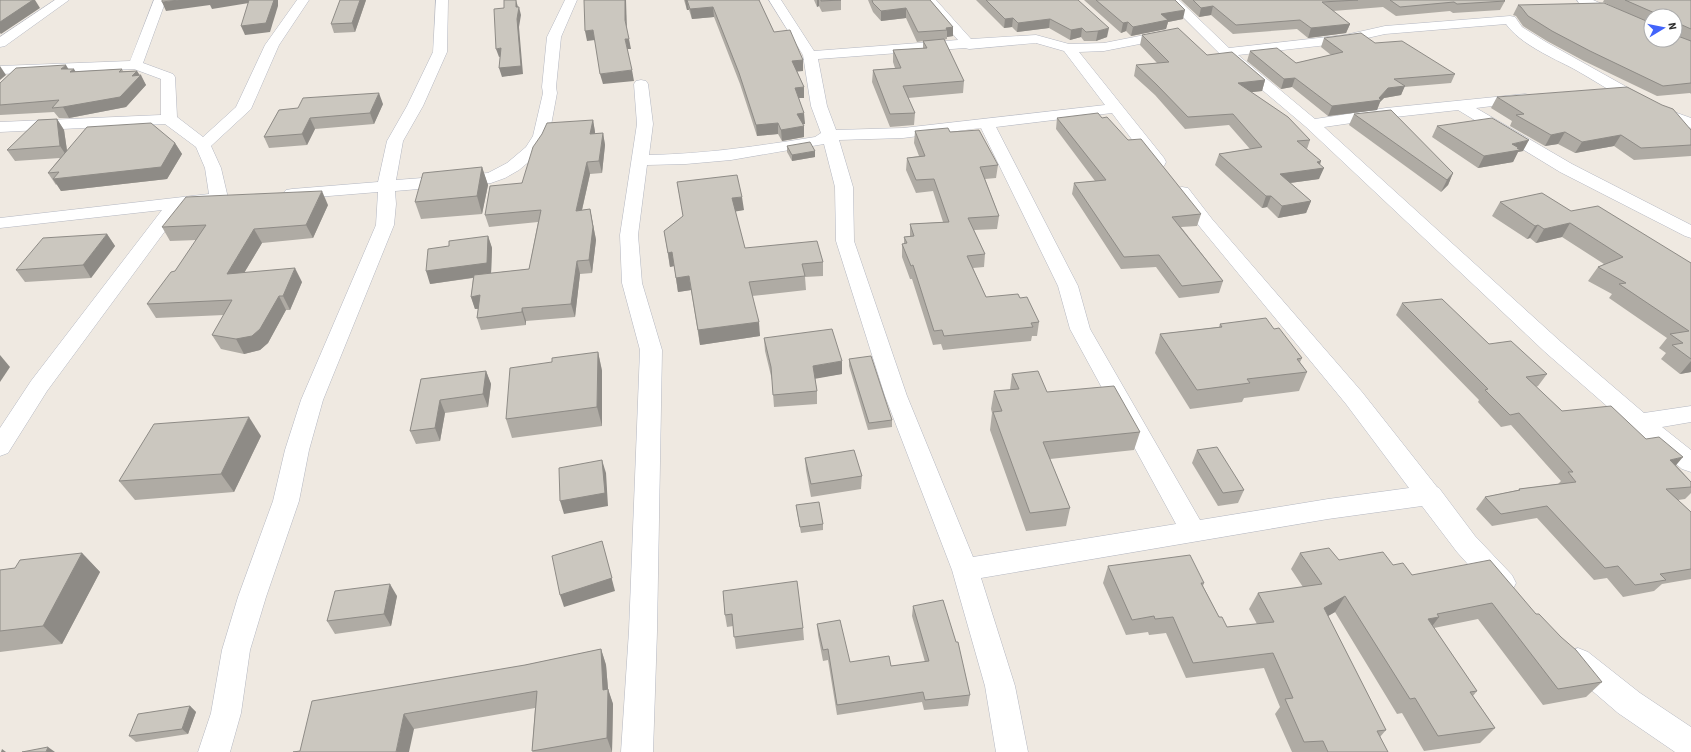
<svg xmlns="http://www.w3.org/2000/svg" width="1691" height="752" viewBox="0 0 1691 752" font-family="'Source Sans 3',sans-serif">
  <rect width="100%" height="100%" fill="#efe9e1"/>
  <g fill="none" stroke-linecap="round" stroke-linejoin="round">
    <defs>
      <g id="minor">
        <path d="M 55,0 L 69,0 L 5,46 L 0,47 L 0,37 Z"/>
        <path d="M 154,0 L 166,0 L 143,63 L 173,74 L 175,77 L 177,117 L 203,137 L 236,107 L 265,45 L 297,0 L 309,0 L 279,45 L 251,109 L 211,146 L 221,168 L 228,198 L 225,202 L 182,208 L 47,391 L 8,453 L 0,456 L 0,428 L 31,381 L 162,210 L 0,228 L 0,218 L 209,194 L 205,168 L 196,147 L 165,124 L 0,132 L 0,122 L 161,115 L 161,79 L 134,69 L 0,74 L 0,66 L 130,61 Z"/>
        <path d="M 436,0 L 448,0 L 447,52 L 423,106 L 403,141 L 396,180 L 488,173 L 507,163 L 526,147 L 533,136 L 543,93 L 542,87 L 547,37 L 565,0 L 577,0 L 561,37 L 556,87 L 557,93 L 549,136 L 538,154 L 519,170 L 505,178 L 491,183 L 395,191 L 396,204 L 394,225 L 323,400 L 309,450 L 299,501 L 266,597 L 250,650 L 241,713 L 230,752 L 198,752 L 211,713 L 222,650 L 238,597 L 273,501 L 285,450 L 301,400 L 376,225 L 378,192 L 292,199 L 286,198 L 283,194 L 286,190 L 292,189 L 378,182 L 387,141 L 407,106 L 433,52 Z"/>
        <path d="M 769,0 L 781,0 L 814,51 L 958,40 L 923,0 L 936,0 L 971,39 L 1036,35 L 1069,44 L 1104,43 L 1170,30 L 1175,31 L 1177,34 L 1175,37 L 1170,38 L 1104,51 L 1079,52 L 1164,158 L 1166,162 L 1164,166 L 1158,167 L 1152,166 L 1112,113 L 996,127 L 1078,286 L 1090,329 L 1200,520 L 1328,499 L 1409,488 L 1346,404 L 1200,227 L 1176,196 L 1173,192 L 1176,188 L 1182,187 L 1188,188 L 1212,219 L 1362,392 L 1437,487 L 1439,488 L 1475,536 L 1512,575 L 1516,583 L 1512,591 L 1502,594 L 1492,591 L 1457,552 L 1422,506 L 1328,519 L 981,578 L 1015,686 L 1028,752 L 996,752 L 985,686 L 952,570 L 885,396 L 836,241 L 835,187 L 824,144 L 731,160 L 686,164 L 647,165 L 638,235 L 642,283 L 662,350 L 657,631 L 653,752 L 621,752 L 629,631 L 640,350 L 622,283 L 620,235 L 637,124 L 634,84 L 636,81 L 641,80 L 646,81 L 648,84 L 653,124 L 649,155 C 705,154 759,146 815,137 L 821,133 L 811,106 L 803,55 ZM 1036,43 L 1064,51 L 1105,105 L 903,128 L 836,130 L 827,106 L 818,59 L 965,48 L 969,49 ZM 981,128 L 1058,286 L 1070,329 L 1176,524 L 973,557 L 907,396 L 854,241 L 853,187 L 839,140 L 903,138 Z"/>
        <path d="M 1166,0 L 1179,0 L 1229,48 L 1345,35 L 1385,26 L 1510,16 L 1515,17 L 1522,27 L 1546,42 L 1666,109 L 1691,118 L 1691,128 C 1649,117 1611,90 1574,69 C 1553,58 1520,44 1506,24 L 1385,34 L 1345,43 L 1238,55 L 1315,119 L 1386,108 L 1525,94 L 1530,95 L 1532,98 L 1530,101 L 1525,102 L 1476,108 L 1572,164 L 1691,225 L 1691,238 L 1685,236 L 1560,172 L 1458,110 L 1386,118 L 1324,127 L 1561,342 L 1644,413 L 1691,406 L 1691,422 L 1662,427 L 1691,450 L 1691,472 L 1682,469 L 1632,428 L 1545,352 L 1306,127 L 1221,55 Z"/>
        <path d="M 1577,0 L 1593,0 L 1651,25 L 1651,34 L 1579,3 Z"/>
        <path d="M 1578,648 L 1588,652 L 1640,693 L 1691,727 L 1691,752 L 1675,752 L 1618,713 L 1568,670 L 1563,661 L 1568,652 Z"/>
      </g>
    </defs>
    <use href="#minor" stroke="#b4b7c1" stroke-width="1"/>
    <use href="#minor" fill="#fff" fill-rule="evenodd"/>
  </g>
  <g fill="#afaba4" fill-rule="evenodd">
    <path d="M 366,0 L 355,32 L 334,33 L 331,24 Z"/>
    <path d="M 684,0 L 759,0 L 774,32 L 803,60 L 803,71 L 797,71 L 804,87 L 804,98 L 799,98 L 805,124 L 803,124 L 804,137 L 782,141 L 778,134 L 757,136 L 740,84 L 714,17 L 692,19 L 689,10 L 687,10 Z"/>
    <path d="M 814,0 L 841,0 L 841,10 L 822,12 L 819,6 L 817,7 Z"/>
    <path d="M 868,0 L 930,0 L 953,27 L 953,36 L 947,37 L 947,39 L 944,40 L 964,81 L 963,93 L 908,98 L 915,113 L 914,125 L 890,127 L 872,82 L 873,70 L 895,68 L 893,62 L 893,50 L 923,48 L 923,41 L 917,42 L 906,18 L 881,21 L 873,12 Z"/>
    <path d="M 976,0 L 1078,0 L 1107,37 L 1096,41 L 1084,41 L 1081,37 L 1070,40 L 1049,28 L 1017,32 L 1012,27 L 1004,28 Z"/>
    <path d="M 1084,0 L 1175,0 L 1183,19 L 1168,22 L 1166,29 L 1131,36 L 1126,31 L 1121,33 Z"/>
    <path d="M 1181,0 L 1504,0 L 1505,1 L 1500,10 L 1453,13 L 1450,11 L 1396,16 L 1383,7 L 1333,11 L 1350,24 L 1346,33 L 1308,38 L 1297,29 L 1233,34 L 1211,15 L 1199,17 Z"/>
    <path d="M 1604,0 L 1691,0 L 1691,94 L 1690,93 L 1657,96 L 1584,61 L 1547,41 L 1523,26 L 1516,16 L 1513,15 L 1518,5 L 1633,16 L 1603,2 ZM 1651,16 L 1675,16 L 1675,40 L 1651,40 Z"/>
    <path d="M 1142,35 L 1207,55 L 1265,80 L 1262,91 L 1251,92 L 1310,140 L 1307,149 L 1320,164 L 1319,179 L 1290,183 L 1311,201 L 1306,213 L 1278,218 L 1267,207 L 1262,208 L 1215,165 L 1219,154 L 1250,149 L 1229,125 L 1185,129 L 1155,95 L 1134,76 L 1136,65 L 1157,63 L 1140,45 Z"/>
    <path d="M 1324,38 L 1375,43 L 1455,74 L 1451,83 L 1404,87 L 1401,95 L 1384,98 L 1380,102 L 1377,110 L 1328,116 L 1292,87 L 1281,89 L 1247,61 L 1250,51 L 1296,63 L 1331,55 L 1321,47 Z"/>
    <path d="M 68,69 L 76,72 L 122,69 L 123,71 L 137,71 L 146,85 L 126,107 L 69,118 L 59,118 L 54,112 L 0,115 L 0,83 Z"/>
    <path d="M 1497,97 L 1691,130 L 1691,156 L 1634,160 L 1614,146 L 1575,153 L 1558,144 L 1545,146 L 1510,126 L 1512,121 L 1491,108 Z"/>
    <path d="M 383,104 L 374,124 L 315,129 L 307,145 L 269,148 L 264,137 L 279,110 Z"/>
    <path d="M 1354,114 L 1453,173 L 1448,185 L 1441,192 L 1349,125 Z"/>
    <path d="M 1057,118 L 1102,118 L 1128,140 L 1201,214 L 1197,226 L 1181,227 L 1223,281 L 1219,293 L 1179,298 L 1156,267 L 1121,269 L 1072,194 L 1074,183 L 1095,181 L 1056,129 Z"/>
    <path d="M 57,119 L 64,130 L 67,150 L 175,143 L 182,154 L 167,179 L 61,191 L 57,184 L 56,185 L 48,173 L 60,158 L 15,161 L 7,150 Z"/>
    <path d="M 593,120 L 595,132 L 595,134 L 603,133 L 605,145 L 602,173 L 590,174 L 582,210 L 590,209 L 596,240 L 592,273 L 580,274 L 575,317 L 526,321 L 526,325 L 481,330 L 477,318 L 478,309 L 475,309 L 471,297 L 473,278 L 430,284 L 488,236 L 492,248 L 491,273 L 529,269 L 538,222 L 489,227 L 485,215 Z"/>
    <path d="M 1437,126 L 1523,151 L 1518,152 L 1513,162 L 1478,168 L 1432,137 Z"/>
    <path d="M 915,131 L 950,132 L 998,165 L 996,178 L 985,179 L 999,216 L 997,229 L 974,230 L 985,254 L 984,267 L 973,268 L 986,297 L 1020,298 L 1039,322 L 1037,336 L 1032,336 L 1031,341 L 943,350 L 941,344 L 933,345 L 912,279 L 910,279 L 902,257 L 902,244 L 904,244 L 904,237 L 910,236 L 910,224 L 943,222 L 933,191 L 916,193 L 906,170 L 907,158 L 919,156 L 914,143 Z"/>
    <path d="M 787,146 L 815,151 L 815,157 L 792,161 L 787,152 Z"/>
    <path d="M 482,167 L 488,185 L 482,214 L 421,219 L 415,202 Z"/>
    <path d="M 677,182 L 744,210 L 735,211 L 745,248 L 823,262 L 823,276 L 805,277 L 806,290 L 752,296 L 760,336 L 700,345 L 691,290 L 678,292 L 674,266 L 670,267 L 664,231 L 683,216 Z"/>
    <path d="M 1500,202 L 1571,211 L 1691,263 L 1691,372 L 1680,374 L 1661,359 L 1666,353 L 1659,348 L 1667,338 L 1609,298 L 1612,294 L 1588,281 L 1598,267 L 1604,264 L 1562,237 L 1536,243 L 1530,238 L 1527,239 L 1492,216 Z"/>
    <path d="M 328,205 L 313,238 L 262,243 L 244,273 L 302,282 L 290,310 L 286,310 L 268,343 L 260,350 L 244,354 L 221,349 L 212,335 L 224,315 L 156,318 L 147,304 L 175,271 L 197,240 L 170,241 L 162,227 Z"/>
    <path d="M 107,234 L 115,246 L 91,278 L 25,282 L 16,270 Z"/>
    <path d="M 1402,303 L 1489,344 L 1547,374 L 1538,386 L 1536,387 L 1562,411 L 1646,439 L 1676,465 L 1691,482 L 1691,493 L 1685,499 L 1678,500 L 1691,512 L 1691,579 L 1662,584 L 1654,591 L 1623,597 L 1607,578 L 1594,580 L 1537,518 L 1492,526 L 1476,509 L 1485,497 L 1518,490 L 1519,489 L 1558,484 L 1561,481 L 1511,425 L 1501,427 L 1478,402 L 1479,400 L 1396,315 Z"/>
    <path d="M 1220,324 L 1274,329 L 1302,358 L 1300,362 L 1307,372 L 1299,391 L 1244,398 L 1242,402 L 1190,409 L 1155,353 L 1160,334 L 1219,327 Z"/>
    <path d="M 764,338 L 842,374 L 815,378 L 817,391 L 817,404 L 774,407 L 772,380 L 765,351 Z"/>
    <path d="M 598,352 L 602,371 L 602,426 L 512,438 L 506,419 L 552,362 Z"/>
    <path d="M 849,359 L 892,420 L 892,427 L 868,430 L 849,366 Z"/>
    <path d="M 486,371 L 491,384 L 488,407 L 445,413 L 440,441 L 416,444 L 410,431 L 421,379 Z"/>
    <path d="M 1012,374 L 1047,392 L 1140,432 L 1134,450 L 1050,459 L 1070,508 L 1066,526 L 1026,531 L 990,430 L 992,413 L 991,409 L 994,391 L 1010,390 Z"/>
    <path d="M 261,436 L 234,492 L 135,500 L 119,481 Z"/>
    <path d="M 1197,450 L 1244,490 L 1238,503 L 1218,506 L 1192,463 Z"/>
    <path d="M 805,458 L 862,476 L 861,489 L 811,497 L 806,470 Z"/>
    <path d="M 796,505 L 823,524 L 823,530 L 801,533 L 797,512 Z"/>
    <path d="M 82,553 L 100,572 L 62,644 L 0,652 L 0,570 L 15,568 Z"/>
    <path d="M 1300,553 L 1339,560 L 1393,565 L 1412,575 L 1536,614 L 1602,682 L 1586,697 L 1543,705 L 1478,619 L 1434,628 L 1477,691 L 1473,696 L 1495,728 L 1480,743 L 1424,751 L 1402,713 L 1397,714 L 1335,612 L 1328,616 L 1386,730 L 1380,737 L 1388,752 L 1292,752 L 1275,714 L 1280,707 L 1264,668 L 1186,678 L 1166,633 L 1149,635 L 1148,632 L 1126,635 L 1103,583 L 1108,566 L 1204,583 L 1203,586 L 1219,617 L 1227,627 L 1257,624 L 1249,609 L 1258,593 L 1303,587 L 1291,569 Z"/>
    <path d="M 723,591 L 803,628 L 804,640 L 736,649 L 733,626 L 727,627 L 725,615 Z"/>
    <path d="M 397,596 L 391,626 L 335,634 L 327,621 Z"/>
    <path d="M 913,606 L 970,695 L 968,706 L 924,710 L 922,702 L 837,715 L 828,660 L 823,661 L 818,635 L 817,624 L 850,662 L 891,666 L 925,662 L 912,616 Z"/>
    <path d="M 601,649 L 606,665 L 608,689 L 613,704 L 612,752 L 533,752 L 532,751 L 535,708 L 414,729 L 300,751 L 525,665 Z"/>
    <path d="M 190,706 L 196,712 L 188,734 L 136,742 L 129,736 Z"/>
  </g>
  <g fill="#8e8b86">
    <path d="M 19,0 L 35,0 L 40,8 L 1,34 L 0,33 L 0,22 Z"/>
    <path d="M 179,0 L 254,0 L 255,2 L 212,9 L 210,5 L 166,11 L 162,2 Z"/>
    <path d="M 274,0 L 278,0 L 278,6 L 270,32 L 245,35 L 241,26 Z"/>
    <path d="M 360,0 L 366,0 L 355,32 L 352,23 Z"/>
    <path d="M 516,0 L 518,7 L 518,12 L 519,7 L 521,15 L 519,27 L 523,74 L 502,77 L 499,68 L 516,7 Z"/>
    <path d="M 625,0 L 626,0 L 627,30 L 625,20 Z"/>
    <path d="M 685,0 L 687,0 L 689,10 L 687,10 Z"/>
    <path d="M 817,0 L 819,0 L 819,6 L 817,7 Z"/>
    <path d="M 1213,6 L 1211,15 L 1199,17 L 1201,8 Z"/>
    <path d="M 713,7 L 714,17 L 692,19 L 690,9 Z"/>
    <path d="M 906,8 L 906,18 L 881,21 L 881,11 Z"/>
    <path d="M 1185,10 L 1183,19 L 1168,22 L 1166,29 L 1131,36 L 1133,27 L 1161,14 Z"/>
    <path d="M 1013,18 L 1012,27 L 1004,28 L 1005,19 Z"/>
    <path d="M 1050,19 L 1049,28 L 1017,32 L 1018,23 Z"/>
    <path d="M 1128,22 L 1126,31 L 1121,33 L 1123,23 Z"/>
    <path d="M 1350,24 L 1346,33 L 1308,38 L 1311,28 Z"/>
    <path d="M 953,27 L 953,36 L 947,37 L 947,30 L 946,28 Z"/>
    <path d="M 1082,28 L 1081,37 L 1070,40 L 1071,30 Z"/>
    <path d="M 1109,28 L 1107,37 L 1096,41 L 1098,31 Z"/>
    <path d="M 593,30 L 595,40 L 587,41 L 585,31 Z"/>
    <path d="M 625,39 L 629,39 L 631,49 L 627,49 Z"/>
    <path d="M 501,48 L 503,56 L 499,57 L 496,49 Z"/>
    <path d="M 803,60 L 803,71 L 793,72 L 792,61 Z"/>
    <path d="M 66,65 L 72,75 L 61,69 Z"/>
    <path d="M 0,66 L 6,75 L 0,80 Z"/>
    <path d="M 74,69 L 80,79 L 70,72 Z"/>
    <path d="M 632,70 L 634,81 L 603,84 L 600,74 Z"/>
    <path d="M 137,71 L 140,76 L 141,75 L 146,85 L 126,107 L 69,118 L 63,107 L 132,76 Z"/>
    <path d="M 1295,78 L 1292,87 L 1281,89 L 1284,79 Z"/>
    <path d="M 1265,80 L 1262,91 L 1235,94 L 1238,83 Z"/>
    <path d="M 1405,86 L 1401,95 L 1384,98 L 1380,102 L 1377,110 L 1328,116 L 1332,106 L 1379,98 L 1388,88 Z"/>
    <path d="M 804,87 L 804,98 L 796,98 L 795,88 Z"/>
    <path d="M 379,93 L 383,104 L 374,124 L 370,113 Z"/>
    <path d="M 804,113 L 805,124 L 797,125 L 797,114 Z"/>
    <path d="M 310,118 L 315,129 L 307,145 L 302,134 Z"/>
    <path d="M 57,119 L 64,130 L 68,158 L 60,146 Z"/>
    <path d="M 593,120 L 595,132 L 593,146 L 590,134 Z"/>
    <path d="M 778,123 L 778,134 L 757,136 L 756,125 Z"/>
    <path d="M 804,126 L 804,137 L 782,141 L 781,130 Z"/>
    <path d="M 1565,132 L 1558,144 L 1545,146 L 1551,135 Z"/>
    <path d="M 603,133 L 605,145 L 602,173 L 599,161 Z"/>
    <path d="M 1621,135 L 1614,146 L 1575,153 L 1582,142 Z"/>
    <path d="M 1529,140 L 1523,151 L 1518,152 L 1513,162 L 1478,168 L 1484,156 L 1512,144 Z"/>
    <path d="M 175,143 L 182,154 L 167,179 L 61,191 L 53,179 Z"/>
    <path d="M 815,151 L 815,157 L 792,161 L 792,155 Z"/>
    <path d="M 1321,161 L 1319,168 L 1324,168 L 1319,179 L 1275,185 L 1280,174 L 1317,162 Z"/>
    <path d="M 587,162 L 590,174 L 579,223 L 576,211 Z"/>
    <path d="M 482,167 L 488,185 L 482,214 L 477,196 Z"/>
    <path d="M 1453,173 L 1448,185 L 1441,192 L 1447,180 Z"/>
    <path d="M 322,191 L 328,205 L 313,238 L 306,225 Z"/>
    <path d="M 1266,196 L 1271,196 L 1267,207 L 1262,208 Z"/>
    <path d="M 742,197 L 744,210 L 733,212 L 732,198 Z"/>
    <path d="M 1311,201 L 1306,213 L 1278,218 L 1282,206 Z"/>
    <path d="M 590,209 L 596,240 L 592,273 L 589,260 Z"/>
    <path d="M 1570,223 L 1562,237 L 1536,243 L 1544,229 Z"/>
    <path d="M 1538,225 L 1530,238 L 1527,239 L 1535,226 Z"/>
    <path d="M 254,229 L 262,243 L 235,288 L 227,274 Z"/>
    <path d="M 107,234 L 115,246 L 91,278 L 83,265 Z"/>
    <path d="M 488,236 L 492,248 L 491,275 L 430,284 L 426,271 Z"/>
    <path d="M 672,252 L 674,266 L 670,267 L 668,253 Z"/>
    <path d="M 577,261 L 580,274 L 575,317 L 571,304 Z"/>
    <path d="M 295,268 L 302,282 L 290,310 L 283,296 Z"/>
    <path d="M 689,276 L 691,290 L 678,292 L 676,278 Z"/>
    <path d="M 480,295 L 484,308 L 475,309 L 471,297 Z"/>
    <path d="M 279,296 L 286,310 L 268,343 L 260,350 L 244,354 L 236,339 Z"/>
    <path d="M 522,308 L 526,321 L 526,325 L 522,312 Z"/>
    <path d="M 759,322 L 760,336 L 700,345 L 698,330 Z"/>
    <path d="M 598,352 L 602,371 L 602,426 L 597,407 Z"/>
    <path d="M 0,355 L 10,367 L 0,382 Z"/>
    <path d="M 842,361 L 842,374 L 814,379 L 813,366 Z"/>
    <path d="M 1691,361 L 1691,372 L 1680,374 Z"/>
    <path d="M 486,371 L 491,384 L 488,407 L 483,394 Z"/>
    <path d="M 440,400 L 445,413 L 440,441 L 435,428 Z"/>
    <path d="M 249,417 L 261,436 L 234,492 L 221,474 Z"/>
    <path d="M 1683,457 L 1672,470 L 1670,460 Z"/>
    <path d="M 602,460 L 606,473 L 608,506 L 564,514 L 560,501 Z"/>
    <path d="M 602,541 L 615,591 L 564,607 L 560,595 Z"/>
    <path d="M 82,553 L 100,572 L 62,644 L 43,626 Z"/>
    <path d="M 390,584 L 397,596 L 391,626 L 384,614 Z"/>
    <path d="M 1345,596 L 1335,612 L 1314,624 L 1324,608 Z"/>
    <path d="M 1439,617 L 1427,633 L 1428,619 Z"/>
    <path d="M 601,649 L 606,665 L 608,689 L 613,704 L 612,752 L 607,738 L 603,690 Z"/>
    <path d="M 190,706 L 196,712 L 188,734 L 182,729 Z"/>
    <path d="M 404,714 L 414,729 L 409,752 L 396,752 Z"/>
    <path d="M 48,747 L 55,752 L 46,752 Z"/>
    <path d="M 2,749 L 6,752 L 1,752 Z"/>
  </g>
  <g fill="#cbc7bf" stroke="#8e8b86">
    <path d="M 0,0 L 33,0 L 0,22 Z"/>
    <path d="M 162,0 L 179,0 L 162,2 Z"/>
    <path d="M 249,0 L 274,0 L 266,23 L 241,26 Z"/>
    <path d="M 340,0 L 360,0 L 352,23 L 331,24 Z"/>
    <path d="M 504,0 L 516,0 L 516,7 L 519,7 L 517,19 L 521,66 L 499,68 L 501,48 L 496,49 L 494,9 L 504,8 Z"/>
    <path d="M 584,0 L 625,0 L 625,20 L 629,39 L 625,39 L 632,70 L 600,74 L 593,30 L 585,31 Z"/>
    <path d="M 687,0 L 759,0 L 774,32 L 790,30 L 803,60 L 792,61 L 804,87 L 795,88 L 804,113 L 797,114 L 804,126 L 781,130 L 778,123 L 756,125 L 739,73 L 713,7 L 690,9 Z"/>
    <path d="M 821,0 L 841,0 L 821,1 Z"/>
    <path d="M 872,0 L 930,0 L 953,27 L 946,28 L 947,30 L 918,32 L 906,8 L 881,11 L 873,3 Z"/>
    <path d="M 986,0 L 1078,0 L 1109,28 L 1098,31 L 1086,32 L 1082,28 L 1071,30 L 1050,19 L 1018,23 L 1013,18 L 1005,19 Z"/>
    <path d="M 1096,0 L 1175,0 L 1185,10 L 1161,14 L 1168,20 L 1133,27 L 1128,22 L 1123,23 Z"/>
    <path d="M 1193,0 L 1358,0 L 1322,2 L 1350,24 L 1311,28 L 1300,20 L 1236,25 L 1213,6 L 1201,8 Z"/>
    <path d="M 1390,0 L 1504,0 L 1505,1 L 1457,4 L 1454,2 L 1400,7 Z"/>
    <path d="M 1625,0 L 1691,0 L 1691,29 L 1682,25 L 1680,25 L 1680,29 L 1675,29 L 1675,16 L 1657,16 L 1657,14 Z"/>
    <path d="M 1604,3 L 1651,23 L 1651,40 L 1675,40 L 1675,35 L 1691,41 L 1691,83 L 1663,86 L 1590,51 L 1552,31 L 1528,16 L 1521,7 L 1518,5 Z"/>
    <path d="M 1178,28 L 1207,55 L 1232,52 L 1265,80 L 1238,83 L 1288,117 L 1310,140 L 1297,141 L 1321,161 L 1317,162 L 1324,168 L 1280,174 L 1311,201 L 1282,206 L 1271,196 L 1266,196 L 1219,154 L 1262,147 L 1233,114 L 1188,117 L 1157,85 L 1136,65 L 1169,62 L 1142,35 Z"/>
    <path d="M 1361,33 L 1375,43 L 1402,41 L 1455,74 L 1394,79 L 1405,86 L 1388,88 L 1379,98 L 1381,100 L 1332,106 L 1295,78 L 1284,79 L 1250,51 L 1277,48 L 1296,63 L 1343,52 L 1324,38 Z"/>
    <path d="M 944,39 L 964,81 L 903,86 L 915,113 L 890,114 L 873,70 L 901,68 L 893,50 L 927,48 L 923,41 Z"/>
    <path d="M 66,65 L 61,69 L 74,69 L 70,72 L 122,69 L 119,72 L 137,71 L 132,76 L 141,75 L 120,97 L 63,107 L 52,108 L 59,100 L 0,105 L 0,83 L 16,68 Z"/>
    <path d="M 1627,87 L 1662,105 L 1673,109 L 1691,130 L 1691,145 L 1641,148 L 1621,135 L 1582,142 L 1565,132 L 1551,135 L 1516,115 L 1524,114 L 1497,97 Z"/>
    <path d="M 379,93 L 370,113 L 310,118 L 302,134 L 264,137 L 279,110 L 298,108 L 303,98 Z"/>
    <path d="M 1391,110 L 1453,173 L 1447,180 L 1354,114 Z"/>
    <path d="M 1098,113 L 1102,118 L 1107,117 L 1128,140 L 1141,139 L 1201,214 L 1172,217 L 1223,281 L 1182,286 L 1159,255 L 1124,257 L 1074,183 L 1106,180 L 1057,118 Z"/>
    <path d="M 1492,118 L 1529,140 L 1512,144 L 1519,148 L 1517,148 L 1520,150 L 1484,156 L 1437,126 Z"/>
    <path d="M 57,119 L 60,146 L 7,150 L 38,120 Z"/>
    <path d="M 593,120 L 590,134 L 603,133 L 599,161 L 587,162 L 576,211 L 590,209 L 593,227 L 589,260 L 577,261 L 571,304 L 522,308 L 522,312 L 477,318 L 480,295 L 471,297 L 474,275 L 529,269 L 541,210 L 485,215 L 490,186 L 522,183 L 533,147 L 542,134 L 547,123 Z"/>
    <path d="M 151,123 L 175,143 L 161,167 L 53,179 L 59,172 L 48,173 L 87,127 Z"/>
    <path d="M 948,128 L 950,132 L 979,130 L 998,165 L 980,167 L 999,216 L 968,218 L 985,254 L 967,256 L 986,297 L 1018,294 L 1020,298 L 1027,297 L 1039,322 L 1031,323 L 1033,327 L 944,336 L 942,330 L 934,331 L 913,265 L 911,266 L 902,244 L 907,243 L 904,237 L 914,236 L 910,224 L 949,222 L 934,179 L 916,180 L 907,158 L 925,156 L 915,131 Z"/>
    <path d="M 810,142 L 815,151 L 792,155 L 787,146 Z"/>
    <path d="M 482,167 L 477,196 L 415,202 L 423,173 Z"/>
    <path d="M 737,175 L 742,197 L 732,198 L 745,248 L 817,241 L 823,262 L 802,264 L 805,276 L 749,282 L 759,322 L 698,330 L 689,276 L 676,278 L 672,252 L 668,253 L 664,231 L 683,216 L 677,182 Z"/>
    <path d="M 322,191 L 306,225 L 254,229 L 227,274 L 295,268 L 283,296 L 279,296 L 260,329 L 252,336 L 236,339 L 212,335 L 232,300 L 147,304 L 171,272 L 175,271 L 206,225 L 162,227 L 186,197 Z"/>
    <path d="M 1542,193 L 1571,211 L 1598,206 L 1691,263 L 1691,359 L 1672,345 L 1683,343 L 1670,334 L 1689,331 L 1619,284 L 1626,283 L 1598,267 L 1623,257 L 1570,223 L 1544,229 L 1538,225 L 1535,226 L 1500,202 Z"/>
    <path d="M 107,234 L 83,265 L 16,270 L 43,238 Z"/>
    <path d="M 488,236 L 487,263 L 426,271 L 428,249 L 449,246 L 449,241 Z"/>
    <path d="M 1442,299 L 1489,344 L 1511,341 L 1547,374 L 1526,377 L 1562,411 L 1611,406 L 1646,439 L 1659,437 L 1683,457 L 1670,460 L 1691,482 L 1691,487 L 1666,489 L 1691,512 L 1691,569 L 1660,574 L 1666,580 L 1635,585 L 1618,566 L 1605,568 L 1547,506 L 1501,514 L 1485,497 L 1520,490 L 1519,489 L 1576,482 L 1568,472 L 1573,472 L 1519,413 L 1510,415 L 1485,390 L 1488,389 L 1402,303 Z"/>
    <path d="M 1266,318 L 1274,329 L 1279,328 L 1302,358 L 1297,359 L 1307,372 L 1247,379 L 1250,383 L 1197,390 L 1160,334 L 1222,327 L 1220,324 Z"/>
    <path d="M 832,329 L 842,361 L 813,366 L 817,391 L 773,395 L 771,367 L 764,338 Z"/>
    <path d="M 598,352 L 597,407 L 506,419 L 510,368 L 552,362 L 552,358 Z"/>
    <path d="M 871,356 L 892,420 L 869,423 L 849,359 Z"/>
    <path d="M 486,371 L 483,394 L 440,400 L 435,428 L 410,431 L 421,379 Z"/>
    <path d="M 1038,371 L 1047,392 L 1114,386 L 1140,432 L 1043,442 L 1070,508 L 1030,513 L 993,412 L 1002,411 L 994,391 L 1019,389 L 1012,374 Z"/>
    <path d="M 249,417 L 221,474 L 119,481 L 154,424 Z"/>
    <path d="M 1217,447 L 1244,490 L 1223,493 L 1197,450 Z"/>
    <path d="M 854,450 L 862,476 L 811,484 L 805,458 Z"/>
    <path d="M 602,460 L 605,493 L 560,501 L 559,468 Z"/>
    <path d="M 819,502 L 823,524 L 800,527 L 796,505 Z"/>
    <path d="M 602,541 L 612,578 L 560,595 L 552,556 Z"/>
    <path d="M 1329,548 L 1339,560 L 1383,552 L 1393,565 L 1403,563 L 1412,575 L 1490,560 L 1536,614 L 1539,614 L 1561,637 L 1576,650 L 1602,682 L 1558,689 L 1492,603 L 1437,614 L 1439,617 L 1428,619 L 1477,691 L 1470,692 L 1495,728 L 1438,736 L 1415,698 L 1410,699 L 1345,596 L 1324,608 L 1386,730 L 1377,731 L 1388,752 L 1328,752 L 1323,741 L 1304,742 L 1285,699 L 1293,698 L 1273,653 L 1193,663 L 1173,617 L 1155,619 L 1154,616 L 1132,620 L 1108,566 L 1190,555 L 1204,583 L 1201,583 L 1219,617 L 1222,617 L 1227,627 L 1274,622 L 1258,593 L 1322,584 L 1300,553 Z"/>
    <path d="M 82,553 L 43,626 L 0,631 L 0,570 L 15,568 L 20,560 Z"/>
    <path d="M 797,581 L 803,628 L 734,637 L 732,614 L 725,615 L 723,591 Z"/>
    <path d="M 390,584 L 384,614 L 327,621 L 335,591 Z"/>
    <path d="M 943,600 L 956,642 L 958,642 L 970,695 L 925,700 L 923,692 L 837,705 L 828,649 L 823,650 L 817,624 L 840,620 L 850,662 L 889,656 L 891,666 L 929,661 L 913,606 Z"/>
    <path d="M 601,649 L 603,690 L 608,689 L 607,738 L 532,751 L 537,691 L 404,714 L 396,752 L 293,752 L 300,751 L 312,701 L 525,665 Z"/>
    <path d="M 190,706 L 182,729 L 129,736 L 138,714 Z"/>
    <path d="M 48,747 L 46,752 L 22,752 Z"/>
  </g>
  <g transform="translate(1663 28) rotate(80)"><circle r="19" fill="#ffffff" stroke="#ababab"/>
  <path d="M0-3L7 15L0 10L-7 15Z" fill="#4264fb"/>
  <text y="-6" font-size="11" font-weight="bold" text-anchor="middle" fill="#2e2e2e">N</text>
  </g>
</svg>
